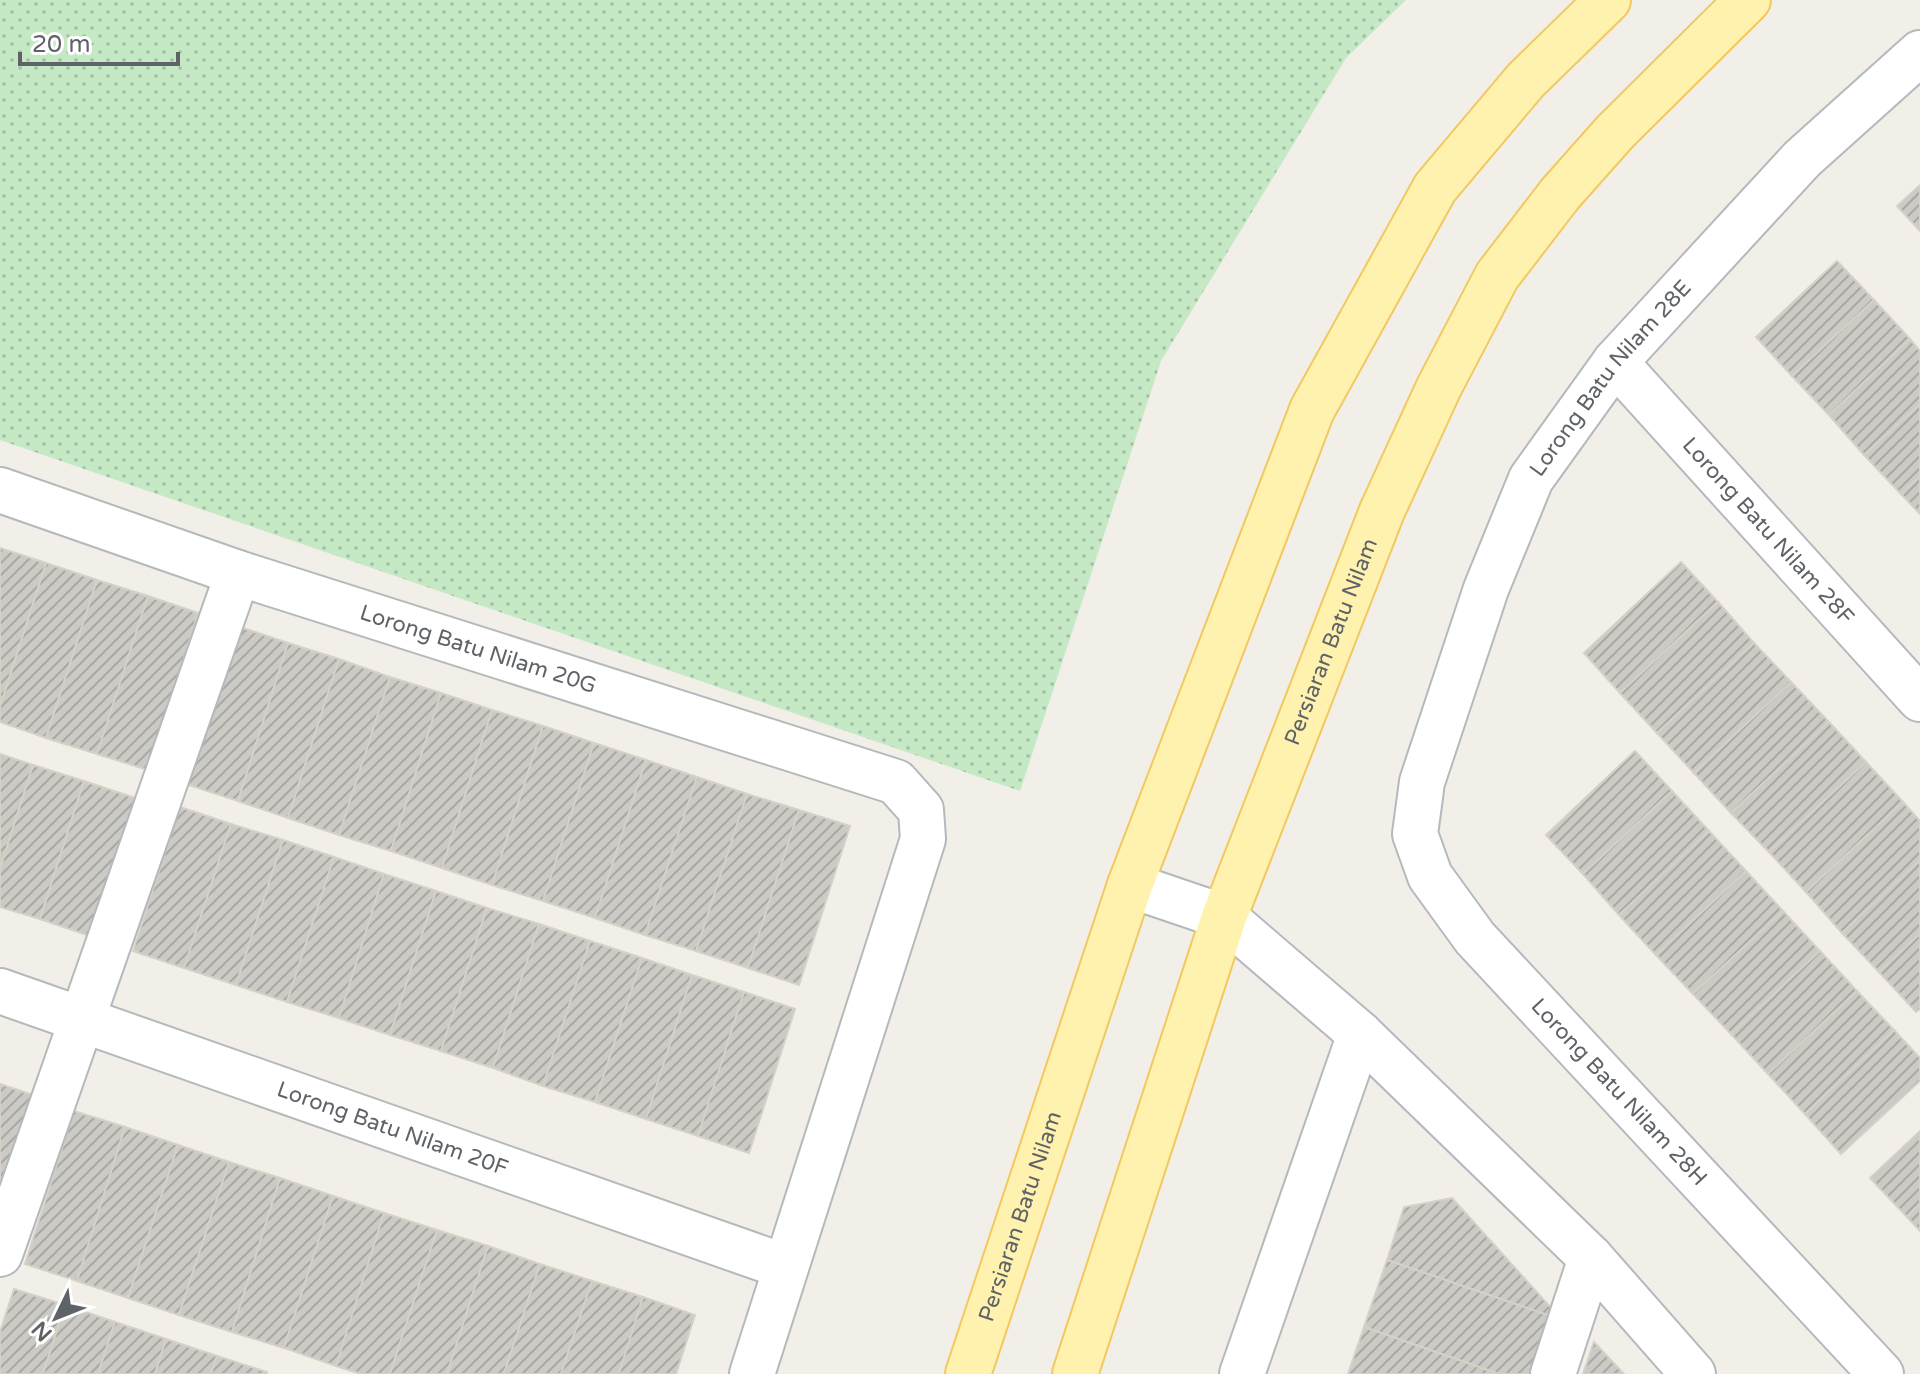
<svg xmlns="http://www.w3.org/2000/svg" width="1920" height="1374" viewBox="0 0 1920 1374" font-family="'Varela Round',sans-serif">
  <defs>
    <pattern id="grass-dots" width="8" height="8" patternUnits="userSpaceOnUse" patternTransform="scale(2)"><rect width="8" height="8" fill="#c5e8c5"/><path d="M2 2h.1M6 6h.1" fill="none" stroke="#a3c0a4" stroke-width="1.8" stroke-linecap="round"/></pattern>
    <pattern id="building-hatch" width="6" height="6" patternUnits="userSpaceOnUse" patternTransform="scale(2)"><rect width="6" height="6" fill="#cccac5"/><path d="M-1 1l2-2M0 6l6-6M5 7l2-2" fill="none" stroke="#a9a8a4"/></pattern>
  </defs>
  <rect width="100%" height="100%" fill="#f1efe8"/>
  <path fill="url(#grass-dots)" d="M 0,0 L 1406,0 L 1346,58 L 1161,361 L 1020,791 L 0,440 Z"/>
  <g fill="url(#building-hatch)" stroke="#d6d1c6" stroke-width="2">
    <path d="M 1920,185 L 1920,231 L 1897,206 Z"/>
    <path d="M 1837,261 L 1874,300 L 1792,376 L 1756,337 Z"/>
    <path d="M 1874,300 L 1910,339 L 1829,415 L 1792,376 Z"/>
    <path d="M 1910,339 L 1920,351 L 1920,404 L 1864,455 L 1829,415 Z"/>
    <path d="M 1920,404 L 1920,476 L 1901,494 L 1864,455 Z"/>
    <path d="M 1920,476 L 1920,514 L 1901,494 Z"/>
    <path d="M 0,548 L 46,563 L 0,707 Z"/>
    <path d="M 1681,562 L 1718,602 L 1620,693 L 1584,653 Z"/>
    <path d="M 46,563 L 97,580 L 46,738 L 0,722 L 0,707 Z"/>
    <path d="M 97,580 L 148,596 L 97,754 L 46,738 Z"/>
    <path d="M 148,596 L 198,613 L 148,770 L 97,754 Z"/>
    <path d="M 1718,602 L 1754,643 L 1657,733 L 1620,693 Z"/>
    <path d="M 237,626 L 288,643 L 238,801 L 186,784 Z"/>
    <path d="M 288,643 L 339,659 L 288,818 L 238,801 Z"/>
    <path d="M 1754,643 L 1791,682 L 1694,773 L 1657,733 Z"/>
    <path d="M 339,659 L 390,677 L 339,835 L 288,818 Z"/>
    <path d="M 390,677 L 441,693 L 391,851 L 339,835 Z"/>
    <path d="M 1791,682 L 1829,722 L 1731,813 L 1694,773 Z"/>
    <path d="M 441,693 L 492,710 L 442,868 L 391,851 Z"/>
    <path d="M 492,710 L 543,726 L 492,885 L 442,868 Z"/>
    <path d="M 1829,722 L 1866,762 L 1769,852 L 1731,813 Z"/>
    <path d="M 543,726 L 594,743 L 543,901 L 492,885 Z"/>
    <path d="M 594,743 L 646,760 L 595,918 L 543,901 Z"/>
    <path d="M 1635,751 L 1672,791 L 1583,874 L 1546,835 Z"/>
    <path d="M 0,754 L 33,765 L 0,869 Z"/>
    <path d="M 646,760 L 697,777 L 645,935 L 595,918 Z"/>
    <path d="M 1866,762 L 1903,802 L 1806,892 L 1769,852 Z"/>
    <path d="M 33,765 L 84,781 L 40,919 L 0,907 L 0,869 Z"/>
    <path d="M 697,777 L 747,794 L 696,951 L 645,935 Z"/>
    <path d="M 84,781 L 135,798 L 90,936 L 40,919 Z"/>
    <path d="M 1672,791 L 1709,831 L 1619,915 L 1583,874 Z"/>
    <path d="M 747,794 L 799,810 L 748,968 L 696,951 Z"/>
    <path d="M 1903,802 L 1920,821 L 1920,860 L 1842,933 L 1806,892 Z"/>
    <path d="M 180,807 L 231,824 L 184,968 L 133,951 Z"/>
    <path d="M 799,810 L 850,826 L 799,985 L 748,968 Z"/>
    <path d="M 231,824 L 283,840 L 236,985 L 184,968 Z"/>
    <path d="M 1709,831 L 1746,871 L 1656,955 L 1619,915 Z"/>
    <path d="M 283,840 L 334,857 L 287,1002 L 236,985 Z"/>
    <path d="M 334,857 L 384,874 L 339,1018 L 287,1002 Z"/>
    <path d="M 1920,860 L 1920,934 L 1879,972 L 1842,933 Z"/>
    <path d="M 1746,871 L 1783,911 L 1693,994 L 1656,955 Z"/>
    <path d="M 384,874 L 436,891 L 390,1035 L 339,1018 Z"/>
    <path d="M 436,891 L 487,908 L 441,1051 L 390,1035 Z"/>
    <path d="M 487,908 L 539,924 L 493,1068 L 441,1051 Z"/>
    <path d="M 1783,911 L 1820,951 L 1731,1034 L 1693,994 Z"/>
    <path d="M 539,924 L 590,941 L 543,1086 L 493,1068 Z"/>
    <path d="M 1920,934 L 1920,1009 L 1916,1012 L 1879,972 Z"/>
    <path d="M 590,941 L 642,958 L 595,1102 L 543,1086 Z"/>
    <path d="M 1820,951 L 1857,991 L 1768,1074 L 1731,1034 Z"/>
    <path d="M 642,958 L 692,975 L 646,1119 L 595,1102 Z"/>
    <path d="M 692,975 L 744,992 L 698,1136 L 646,1119 Z"/>
    <path d="M 1857,991 L 1894,1030 L 1805,1114 L 1768,1074 Z"/>
    <path d="M 744,992 L 795,1009 L 749,1153 L 698,1136 Z"/>
    <path d="M 1894,1030 L 1920,1058 L 1920,1081 L 1841,1154 L 1805,1114 Z"/>
    <path d="M 0,1084 L 33,1095 L 0,1198 Z"/>
    <path d="M 74,1111 L 125,1127 L 77,1281 L 25,1264 Z"/>
    <path d="M 125,1127 L 178,1145 L 128,1298 L 77,1281 Z"/>
    <path d="M 1920,1131 L 1920,1204 L 1907,1217 L 1870,1178 Z"/>
    <path d="M 178,1145 L 229,1162 L 179,1315 L 128,1298 Z"/>
    <path d="M 229,1162 L 280,1178 L 232,1332 L 179,1315 Z"/>
    <path d="M 280,1178 L 333,1196 L 284,1348 L 232,1332 Z"/>
    <path d="M 333,1196 L 384,1213 L 336,1366 L 284,1348 Z"/>
    <path d="M 1452,1198 L 1562,1320 L 1387,1260 L 1404,1207 Z"/>
    <path d="M 1920,1204 L 1920,1231 L 1907,1217 Z"/>
    <path d="M 384,1213 L 437,1230 L 390,1374 L 361,1374 L 336,1366 Z"/>
    <path d="M 437,1230 L 488,1246 L 447,1374 L 390,1374 Z"/>
    <path d="M 488,1246 L 540,1264 L 504,1374 L 447,1374 Z"/>
    <path d="M 1387,1260 L 1562,1320 L 1544,1374 L 1499,1374 L 1364,1327 Z"/>
    <path d="M 540,1264 L 592,1281 L 561,1374 L 504,1374 Z"/>
    <path d="M 592,1281 L 643,1297 L 619,1374 L 561,1374 Z"/>
    <path d="M 14,1289 L 65,1305 L 43,1374 L 0,1374 L 0,1332 Z"/>
    <path d="M 643,1297 L 695,1315 L 676,1374 L 619,1374 Z"/>
    <path d="M 65,1305 L 115,1322 L 98,1374 L 43,1374 Z"/>
    <path d="M 115,1322 L 166,1339 L 155,1374 L 98,1374 Z"/>
    <path d="M 1364,1327 L 1499,1374 L 1348,1374 Z"/>
    <path d="M 166,1339 L 217,1356 L 211,1374 L 155,1374 Z"/>
    <path d="M 1594,1342 L 1624,1374 L 1583,1374 Z"/>
    <path d="M 217,1356 L 267,1372 L 267,1374 L 211,1374 Z"/>
  </g>
  <g fill="none" stroke-linecap="round" stroke-linejoin="round">
    <defs>
      <g id="minor">
        <path id="s1" d="M 1615,362 L 1920,699"/>
        <path id="s2" d="M 0,490 L 238,573 L 896,782 L 921,810 L 923,839 L 752,1374"/>
        <path d="M 1130,885 L 1224,917 L 1360,1034 L 1591,1258 L 1693,1374"/>
        <path id="s3" d="M 0,991 L 786,1267"/>
        <path d="M 0,1254 L 238,573"/>
        <path d="M 1242,1374 L 1360,1034"/>
        <path d="M 1553,1374 L 1591,1258"/>
        <path id="s4" d="M 1881,1374 L 1475,938 L 1430,876 L 1415,834 L 1422,782 L 1486,589 L 1531,479 L 1615,362 L 1802,159 L 1920,53"/>
      </g>
      <g id="major">
        <path id="s5" d="M 968,1374 L 1130,885 L 1312,410 L 1435,188 L 1526,80 L 1608,0"/>
        <path id="s6" d="M 1075,1374 L 1224,917 L 1382,511 L 1439,387 L 1497,276 L 1560,194 L 1615,132 L 1748,0"/>
      </g>
    </defs>
    <use href="#minor" stroke="#b5b8bc" stroke-width="48"/>
    <use href="#major" stroke="#f2c960" stroke-width="48"/>
    <use href="#minor" stroke="#fff" stroke-width="44"/>
    <use href="#major" stroke="#fff2af" stroke-width="44"/>
  </g>
  <g text-anchor="middle" dominant-baseline="central" stroke-width="8" stroke-linejoin="round" paint-order="stroke">
    <g font-size="22" fill="#5f6368" stroke="#fff">
      <text stroke="none"><textPath href="#s4" startOffset="1220">Lorong Batu Nilam 28E</textPath></text>
      <text stroke="none"><textPath href="#s1" startOffset="228">Lorong Batu Nilam 28F</textPath></text>
      <text stroke="none"><textPath href="#s6" startOffset="776">Persiaran Batu Nilam</textPath></text>
      <text stroke="none"><textPath href="#s2" startOffset="504">Lorong Batu Nilam 20G</textPath></text>
      <text transform="translate(1619 1092) rotate(47)">Lorong Batu Nilam 28H</text>
      <text stroke="none"><textPath href="#s3" startOffset="416">Lorong Batu Nilam 20F</textPath></text>
      <text stroke="none"><textPath href="#s5" startOffset="166">Persiaran Batu Nilam</textPath></text>
    </g>
  </g>
  <g transform="translate(56 1318) rotate(227)" stroke="#ffffff" stroke-width="6" paint-order="stroke">
  <path d="M0-6L14 30L0 20L-14 30Z" fill="#5f6368"/>
  <text y="-12" font-size="22" font-weight="bold" text-anchor="middle" fill="#5f6368">N</text>
  </g>
  <path d="M20 52v12h158v-12" fill="none" stroke="#5f6368" stroke-width="4"/>
  <text x="32" y="52" font-size="24" fill="#5f6368" stroke="#ffffff" stroke-width="6" paint-order="stroke">20 m</text>
</svg>
